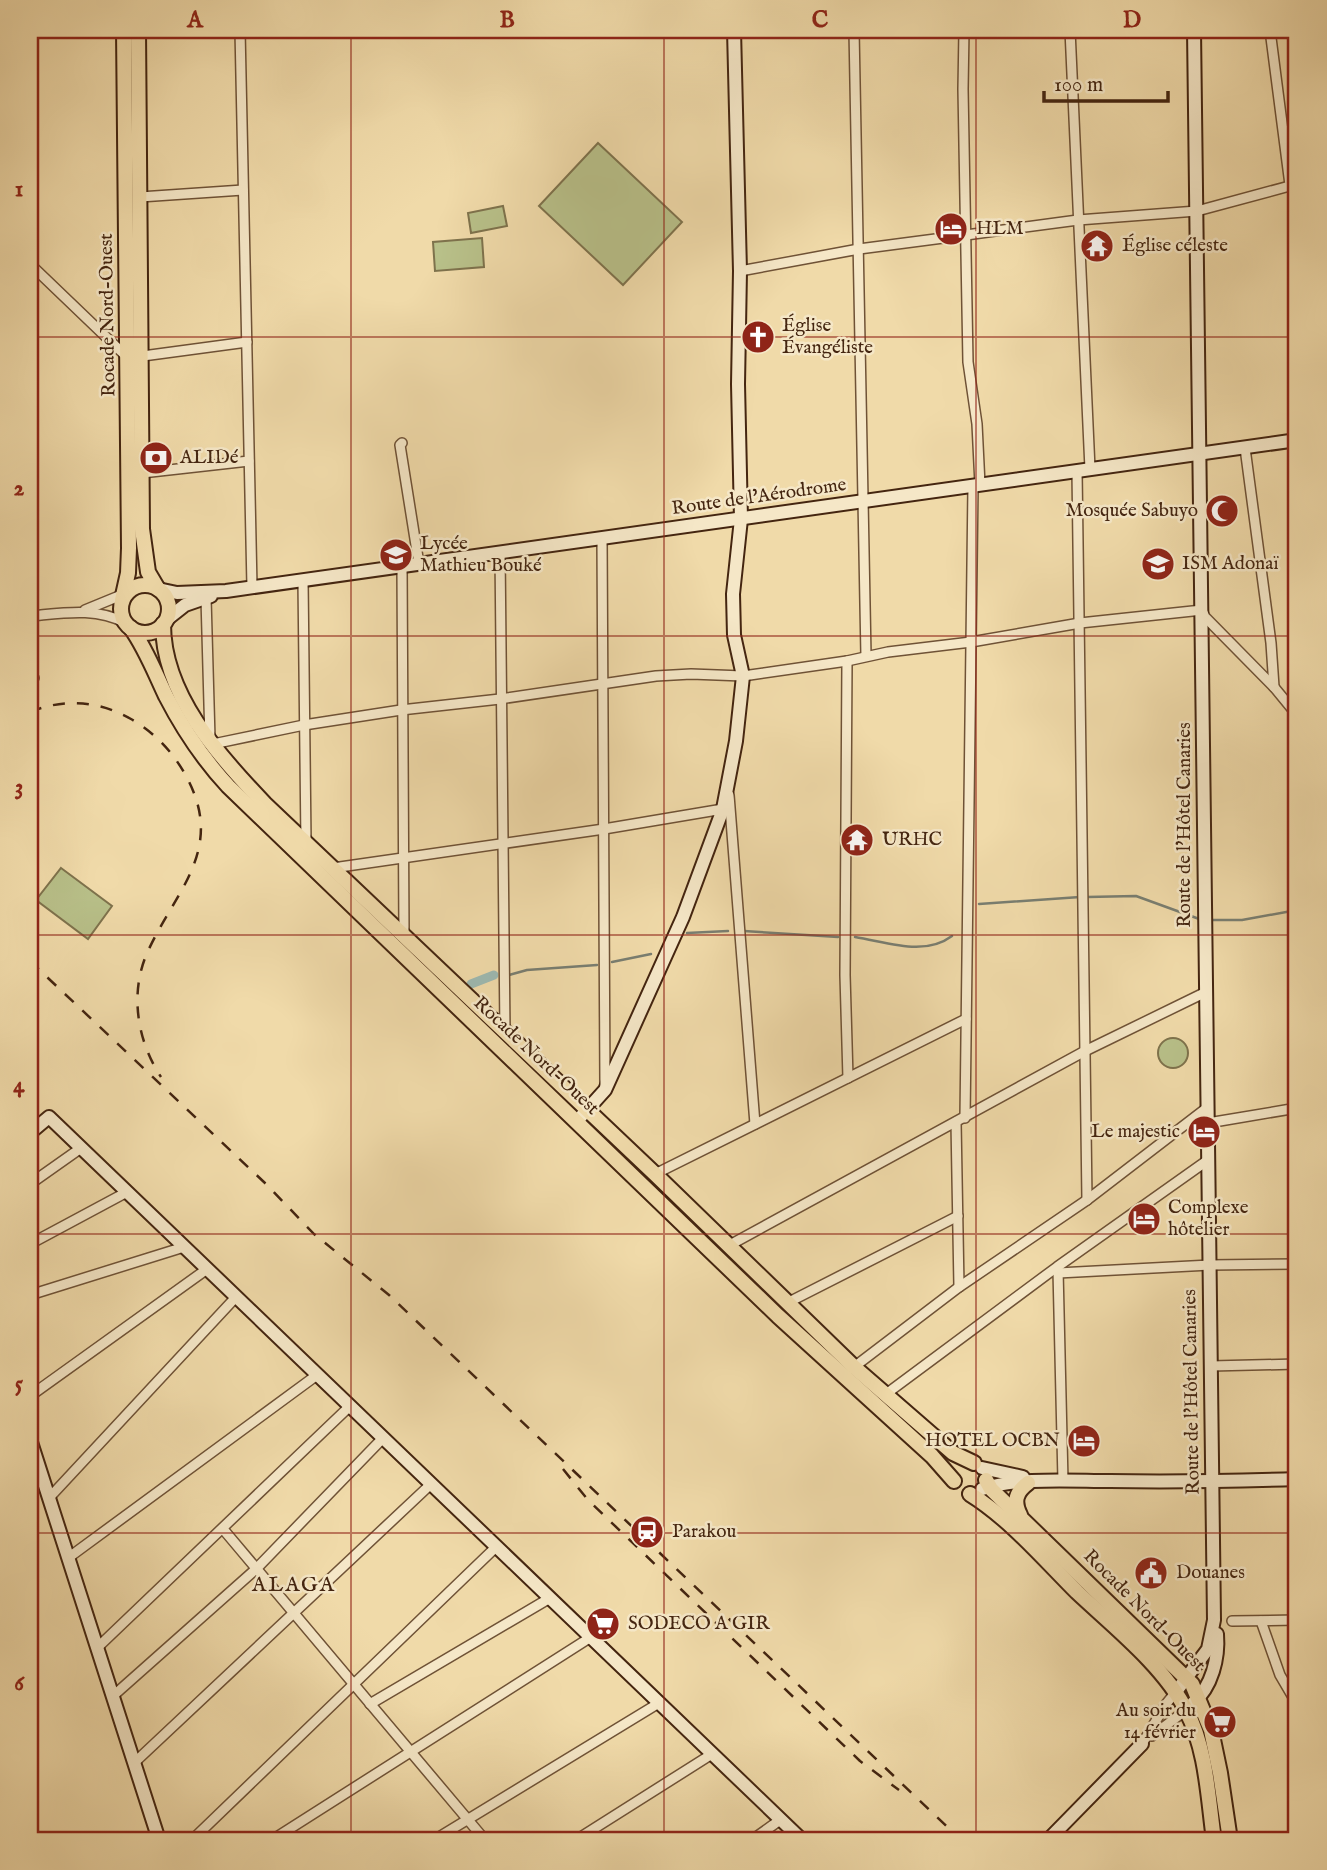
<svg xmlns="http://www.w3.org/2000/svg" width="1327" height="1870" viewBox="0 0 1327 1870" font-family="'IM FELL English',serif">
  <rect width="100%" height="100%" fill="#f0daa9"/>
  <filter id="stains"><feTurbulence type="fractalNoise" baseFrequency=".00286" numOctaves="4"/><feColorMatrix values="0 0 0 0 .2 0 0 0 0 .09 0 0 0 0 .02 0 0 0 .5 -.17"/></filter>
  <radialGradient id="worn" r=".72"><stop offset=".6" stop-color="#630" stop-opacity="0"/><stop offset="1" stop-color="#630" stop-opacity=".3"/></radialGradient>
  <g fill="#b8c089" stroke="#7e724c" stroke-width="2">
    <path d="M 598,143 L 682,222 L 623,285 L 539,206 Z"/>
    <path d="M 503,206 L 507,226 L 471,233 L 468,213 Z"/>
    <path d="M 482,238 L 484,267 L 435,271 L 433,242 Z"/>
    <path d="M 61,868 L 112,906 L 88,939 L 36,900 Z"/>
    <circle cx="1173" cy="1053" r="15"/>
  </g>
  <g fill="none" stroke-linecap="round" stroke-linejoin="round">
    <g stroke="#797e71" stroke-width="2.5">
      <path d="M 1087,897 L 1136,896 L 1202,920"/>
      <path d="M 979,904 L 1080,897"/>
      <path d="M 1209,920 L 1242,920 L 1297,910"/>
      <path d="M 744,931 L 838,937"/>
      <path d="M 687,933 L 728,931"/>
      <path d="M 855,937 C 887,942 924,957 952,936"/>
      <path d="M 612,962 L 651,954"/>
      <path d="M 509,975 L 527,970 L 597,965"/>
    </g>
    <path stroke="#9db9b1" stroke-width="9" d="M 471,984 L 494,975"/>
    <defs>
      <g id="street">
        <path d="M 240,30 L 252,587"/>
        <path d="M 854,30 L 866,656"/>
        <path d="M 964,30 L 963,89 L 968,362 L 977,424 L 980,485"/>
        <path d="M 1070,30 L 1090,469"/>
        <path d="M 1270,30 L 1290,185"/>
        <path d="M 140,197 L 243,190"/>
        <path d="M 30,264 L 128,358 L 247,342"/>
        <path d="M 740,271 L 859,249 L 966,235 L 1078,220 L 1197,211 L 1297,184"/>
        <path d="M 402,443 L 400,445 L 419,564"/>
        <path d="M 1245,448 L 1271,643 L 1274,687"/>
        <path d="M 1077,471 L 1087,1200"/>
        <path d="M 142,473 L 249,461"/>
        <path d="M 602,538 L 605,1085"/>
        <path d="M 500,552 L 505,1032"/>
        <path d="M 402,566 L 404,935"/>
        <path d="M 303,580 L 306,842"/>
        <path d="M 206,598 L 210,739"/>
        <path d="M 85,610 L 124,594"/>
        <path d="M 30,616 C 64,613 95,607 126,623"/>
        <path d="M 847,661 L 845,975 L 848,1078"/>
        <path d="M 30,682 L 34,678"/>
        <path d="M 213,744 L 304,725 L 401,710 L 500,699 L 656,676 L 691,674 L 743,676 L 847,661 L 888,652 L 971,642 L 1080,623 L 1202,610 L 1205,617 L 1274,687 L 1297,715"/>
        <path d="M 729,795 L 755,1124"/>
        <path d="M 333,868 L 604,829 L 723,809"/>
        <path d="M 965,1118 L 973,486"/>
        <path d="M 956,1122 L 959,1287"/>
        <path d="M 1208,1123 L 1297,1108"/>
        <path d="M 655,1174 L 966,1019"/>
        <path d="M 30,1184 L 81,1148"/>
        <path d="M 30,1244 L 127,1192"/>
        <path d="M 728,1246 L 1085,1051 L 1206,992"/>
        <path d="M 1058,1270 L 1063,1481"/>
        <path d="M 1058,1273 L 1210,1265 L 1297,1264"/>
        <path d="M 30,1295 L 184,1247"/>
        <path d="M 787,1303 L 958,1216"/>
        <path d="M 1211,1366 L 1297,1364"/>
        <path d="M 854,1367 L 959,1287 L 1087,1200 L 1208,1107"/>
        <path d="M 886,1394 L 1057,1267 L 1208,1160"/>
        <path d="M 30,1396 L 207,1269"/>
        <path d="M 49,1498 L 236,1297"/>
        <path d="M 223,1529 L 485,1840"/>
        <path d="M 68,1558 L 317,1375"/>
        <path d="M 1232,1621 L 1297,1620"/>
        <path d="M 1261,1621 L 1280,1675 L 1297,1704"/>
        <path d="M 97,1648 L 350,1406"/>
        <path d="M 113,1696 L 256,1569 L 383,1438"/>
        <path d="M 370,1704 L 550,1598"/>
        <path d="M 1152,1736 L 1186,1710"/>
        <path d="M 1142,1744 L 1166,1704 L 1175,1693"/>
        <path d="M 134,1763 L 431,1484"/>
        <path d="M 192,1840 L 496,1547"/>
        <path d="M 272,1840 L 591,1637"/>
        <path d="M 434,1840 L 659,1703"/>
        <path d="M 576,1840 L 712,1754"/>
        <path d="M 752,1840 L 780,1820"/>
      </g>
      <g id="secondary">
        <path d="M 158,589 L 177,593 L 226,591 L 1297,440"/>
        <path d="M 166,620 L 185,605 L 211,596"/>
        <path d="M 577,1121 L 605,1090 L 683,917 L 723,809 L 736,741 L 743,676 L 734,635 L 733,594 L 741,519 L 738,384 L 740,271 L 734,30"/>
        <path d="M 30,1133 L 49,1117 L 802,1840"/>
        <path d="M 30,1439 L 159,1840"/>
        <path d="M 982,1468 L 1023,1477"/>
        <path d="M 982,1489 C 1017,1477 1072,1481 1110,1481 C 1172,1482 1235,1481 1297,1479"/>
        <path d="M 1175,1693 L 1208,1649 L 1214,1620 L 1194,30"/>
        <path d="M 1193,1703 C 1212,1687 1219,1658 1217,1634"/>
        <path d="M 1048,1840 L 1142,1744"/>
      </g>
      <g id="primary">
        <path d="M 138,30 L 142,529 L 148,572 L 158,589"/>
        <circle cx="145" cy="609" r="24"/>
        <path d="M 122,600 L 128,573 L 129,548 L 124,30"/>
        <path d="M 163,624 C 163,695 219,756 265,804 L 655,1174 L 854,1367 L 953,1453 L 974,1463"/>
        <path d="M 131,628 C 146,649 155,673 166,696 C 183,729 203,759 228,786 L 778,1316 L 932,1456 L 954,1481"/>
        <path d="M 986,1480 L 991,1489 L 1192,1684 L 1211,1730 L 1220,1773 L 1230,1840"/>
        <path d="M 970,1494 C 1009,1518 1045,1560 1077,1592 C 1113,1626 1164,1666 1186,1710 C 1207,1750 1208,1797 1214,1840"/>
        <path d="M 1020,1515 C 1013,1501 1016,1492 1028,1483"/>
      </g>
    </defs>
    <use href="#street" stroke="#6f5236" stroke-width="12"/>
    <use href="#secondary" stroke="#442510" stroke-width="16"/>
    <use href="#primary" stroke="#442510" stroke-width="18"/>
    <use href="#street" stroke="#f5e7c7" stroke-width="9"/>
    <use href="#secondary" stroke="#f5e7c7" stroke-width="12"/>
    <use href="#primary" stroke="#f0daa9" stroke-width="14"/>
    <g stroke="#442510" stroke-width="2.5" stroke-dasharray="12 12" stroke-linecap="butt">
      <path d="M 30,712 C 64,698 100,701 131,719 C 155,733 173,752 186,776 C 226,849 176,890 148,951 C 129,992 137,1041 161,1077"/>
      <path d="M 30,961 L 266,1184 L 314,1234 L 389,1295 L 961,1840"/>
      <path d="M 563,1469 L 588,1500 L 860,1761 L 899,1790"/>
    </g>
  </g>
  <path fill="none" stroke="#8f2418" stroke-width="2" stroke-opacity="0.55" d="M 351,30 L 351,1840M 664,30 L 664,1840M 976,30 L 976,1840M 30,337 L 1297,337M 30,636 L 1297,636M 30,935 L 1297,935M 30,1234 L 1297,1234M 30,1533 L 1297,1533"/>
  <defs>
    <symbol id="hotel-disc" viewBox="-11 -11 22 22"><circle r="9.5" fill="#8f2418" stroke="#f5e7c7"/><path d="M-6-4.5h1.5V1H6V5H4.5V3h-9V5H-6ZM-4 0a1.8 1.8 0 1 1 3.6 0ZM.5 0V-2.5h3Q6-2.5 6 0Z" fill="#fff"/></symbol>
    <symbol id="temple-disc" viewBox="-11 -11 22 22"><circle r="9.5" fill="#8f2418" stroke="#f5e7c7"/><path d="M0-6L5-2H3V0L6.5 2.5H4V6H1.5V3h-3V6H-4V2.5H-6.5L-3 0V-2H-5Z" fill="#fff"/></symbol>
    <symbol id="church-disc" viewBox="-11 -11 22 22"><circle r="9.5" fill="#8f2418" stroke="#f5e7c7"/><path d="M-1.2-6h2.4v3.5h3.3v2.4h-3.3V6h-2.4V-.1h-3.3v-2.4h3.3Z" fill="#fff"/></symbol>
    <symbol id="bank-disc" viewBox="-11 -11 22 22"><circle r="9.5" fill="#8f2418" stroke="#f5e7c7"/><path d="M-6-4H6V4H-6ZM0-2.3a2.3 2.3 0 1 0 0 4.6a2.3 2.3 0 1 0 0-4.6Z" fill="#fff"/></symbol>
    <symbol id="mosque-disc" viewBox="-11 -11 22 22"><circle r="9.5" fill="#8f2418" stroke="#f5e7c7"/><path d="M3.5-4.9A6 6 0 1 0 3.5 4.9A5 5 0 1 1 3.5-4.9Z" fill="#fff"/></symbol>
    <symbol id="school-disc" viewBox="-11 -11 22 22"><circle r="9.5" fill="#8f2418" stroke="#f5e7c7"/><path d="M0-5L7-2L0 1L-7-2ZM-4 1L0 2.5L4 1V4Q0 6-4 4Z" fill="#fff"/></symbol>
    <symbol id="station-disc" viewBox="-11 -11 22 22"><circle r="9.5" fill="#8f2418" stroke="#f5e7c7"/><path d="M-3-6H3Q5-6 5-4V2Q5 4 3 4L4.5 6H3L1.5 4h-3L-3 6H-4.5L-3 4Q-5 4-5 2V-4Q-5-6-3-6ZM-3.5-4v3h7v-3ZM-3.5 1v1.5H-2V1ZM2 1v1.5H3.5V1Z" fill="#fff"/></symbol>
    <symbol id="civic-disc" viewBox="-11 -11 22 22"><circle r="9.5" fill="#8f2418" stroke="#f5e7c7"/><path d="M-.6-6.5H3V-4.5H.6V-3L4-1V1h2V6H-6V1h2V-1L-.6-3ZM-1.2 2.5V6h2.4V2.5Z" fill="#fff"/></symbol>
    <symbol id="supermarket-disc" viewBox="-11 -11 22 22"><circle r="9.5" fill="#8f2418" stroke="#f5e7c7"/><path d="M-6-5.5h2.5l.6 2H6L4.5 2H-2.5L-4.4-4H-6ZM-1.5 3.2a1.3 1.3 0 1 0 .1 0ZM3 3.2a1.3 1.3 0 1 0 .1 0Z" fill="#fff"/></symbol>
  </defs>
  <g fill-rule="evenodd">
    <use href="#hotel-disc" x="932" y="210" width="38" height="38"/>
    <use href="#temple-disc" x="1078" y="227" width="38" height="38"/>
    <use href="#church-disc" x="739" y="318" width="38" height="38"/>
    <use href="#bank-disc" x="137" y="439" width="38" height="38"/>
    <use href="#mosque-disc" x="1203" y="492" width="38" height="38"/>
    <use href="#school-disc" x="377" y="536" width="38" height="38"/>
    <use href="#school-disc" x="1139" y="545" width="38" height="38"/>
    <use href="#temple-disc" x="838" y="821" width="38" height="38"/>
    <use href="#hotel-disc" x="1185" y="1113" width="38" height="38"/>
    <use href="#hotel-disc" x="1125" y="1200" width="38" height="38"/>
    <use href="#hotel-disc" x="1065" y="1422" width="38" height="38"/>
    <use href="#station-disc" x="628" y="1513" width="38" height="38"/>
    <use href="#civic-disc" x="1132" y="1554" width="38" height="38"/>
    <use href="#supermarket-disc" x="584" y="1605" width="38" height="38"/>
    <use href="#supermarket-disc" x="1201" y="1703" width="38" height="38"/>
  </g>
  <g text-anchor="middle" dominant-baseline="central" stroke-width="5" stroke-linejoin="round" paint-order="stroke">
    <g font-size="19" fill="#442510" stroke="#f5e7c7" text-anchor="start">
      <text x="976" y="229">HLM</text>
      <text x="1122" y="246">Église céleste</text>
      <text x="782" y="326">Église<tspan x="782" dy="22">Évangéliste</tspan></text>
      <text x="180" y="458">ALIDé</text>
      <text x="1198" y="511" text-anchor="end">Mosquée Sabuyo</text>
      <text x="420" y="544">Lycée<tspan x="420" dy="22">Mathieu Bouké</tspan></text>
      <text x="1182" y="564">ISM Adonaï</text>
      <text x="882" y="840">URHC</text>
      <text x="1180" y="1132" text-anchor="end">Le majestic</text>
      <text x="1168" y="1208">Complexe<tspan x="1168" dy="22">hôtelier</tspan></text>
      <text x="1060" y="1441" text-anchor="end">HOTEL OCBN</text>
      <text x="672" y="1532">Parakou</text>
      <text x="1176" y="1573">Douanes</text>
      <text x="628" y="1624">SODECO A GIR</text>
      <text x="1196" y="1711" text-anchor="end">Au soir du<tspan x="1196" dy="22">14 février</tspan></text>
    </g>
    <g font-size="19" fill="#442510" stroke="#f5e7c7">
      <text transform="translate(108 315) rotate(-91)">Rocade Nord-Ouest</text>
      <text transform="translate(759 497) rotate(-8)">Route de l'Aérodrome</text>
      <text transform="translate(1185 825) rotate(-90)">Route de l'Hôtel Canaries</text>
      <text transform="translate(536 1056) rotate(43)">Rocade Nord-Ouest</text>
      <text transform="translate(1192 1392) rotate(-91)">Route de l'Hôtel Canaries</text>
      <text transform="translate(1144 1611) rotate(45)">Rocade Nord-Ouest</text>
    </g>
    <g font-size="21" letter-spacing="2" fill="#442510" stroke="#f5e7c7">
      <text x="294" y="1585">ALAGA</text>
    </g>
  </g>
  <rect width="1327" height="1870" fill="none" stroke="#f0daa9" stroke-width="77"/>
  <path d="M1044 91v10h124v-10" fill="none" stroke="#442510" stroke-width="3.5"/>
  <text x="1054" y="91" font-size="21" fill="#442510" stroke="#f5e7c7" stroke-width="5" paint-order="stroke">100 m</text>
  <rect x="38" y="38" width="1250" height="1794" fill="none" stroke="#8f2418" stroke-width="2.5"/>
  <g font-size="23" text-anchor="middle" font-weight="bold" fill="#8f2418">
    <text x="195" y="27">A</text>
    <text x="507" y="27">B</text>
    <text x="820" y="27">C</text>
    <text x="1132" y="27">D</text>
    <text x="19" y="196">1</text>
    <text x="19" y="495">2</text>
    <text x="19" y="794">3</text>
    <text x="19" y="1092">4</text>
    <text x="19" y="1391">5</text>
    <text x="19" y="1690">6</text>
  </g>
  <rect width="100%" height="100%" filter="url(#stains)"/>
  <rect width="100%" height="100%" fill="url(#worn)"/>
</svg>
